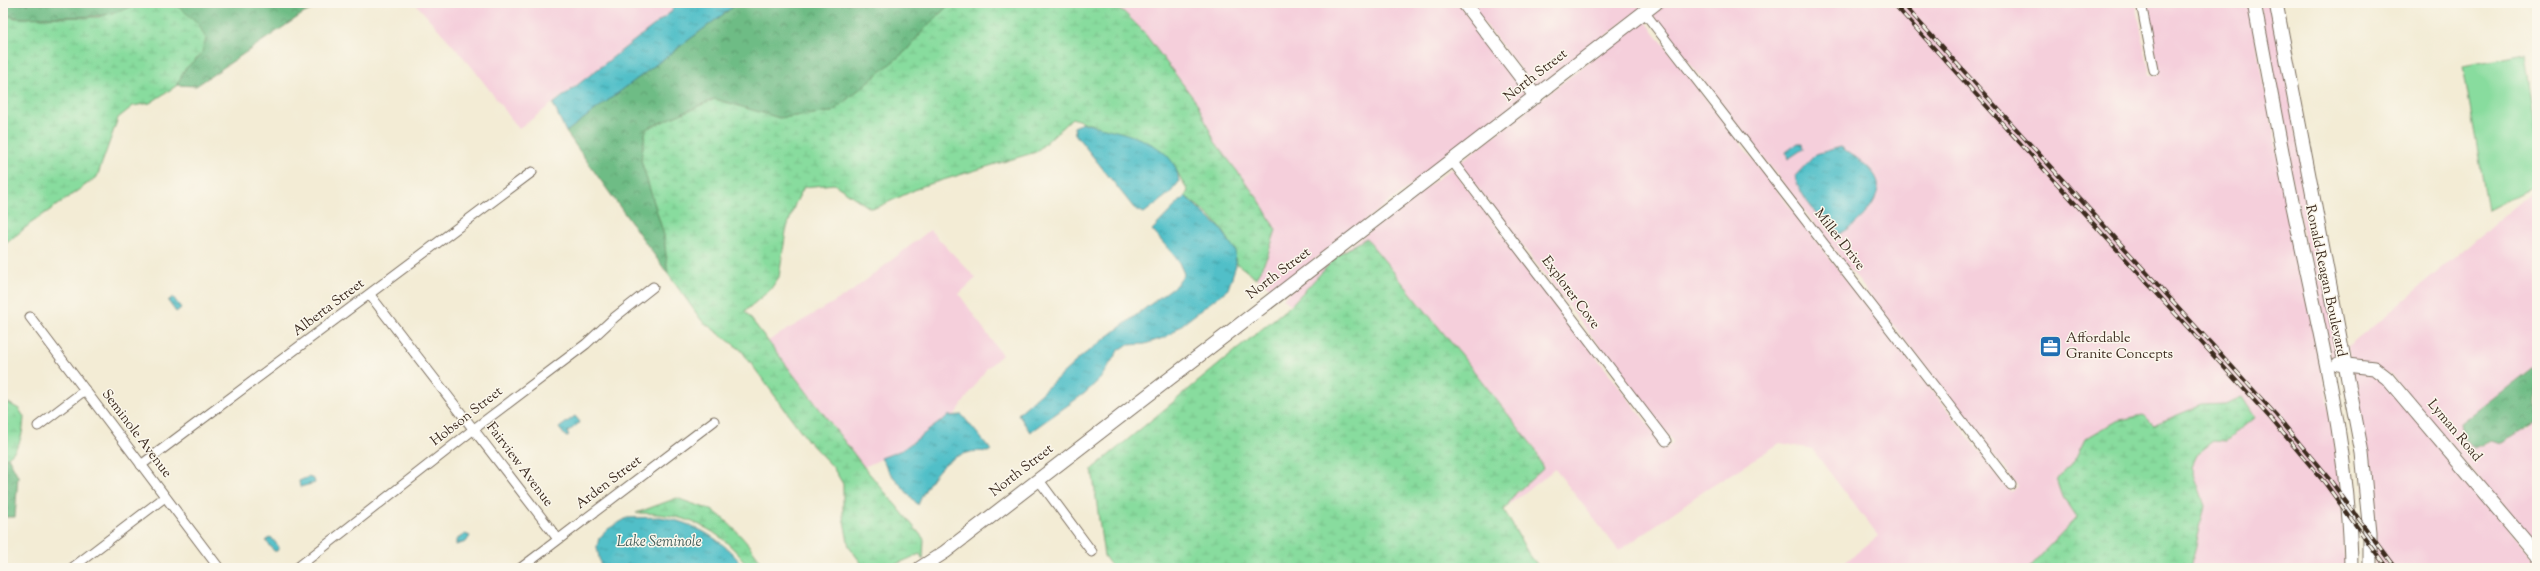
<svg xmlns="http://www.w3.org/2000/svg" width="2540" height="571" viewBox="0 0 2540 571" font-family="'Sorts Mill Goudy',serif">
  <defs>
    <pattern id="forest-crowns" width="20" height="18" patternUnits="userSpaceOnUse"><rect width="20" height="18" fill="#6ebc85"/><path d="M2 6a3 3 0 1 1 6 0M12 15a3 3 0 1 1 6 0" fill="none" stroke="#5c996c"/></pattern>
    <pattern id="wetland-marsh" width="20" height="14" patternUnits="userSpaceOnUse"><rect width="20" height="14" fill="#88dc9e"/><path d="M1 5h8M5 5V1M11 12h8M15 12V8" fill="none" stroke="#76bd88"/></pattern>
    <pattern id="water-ripples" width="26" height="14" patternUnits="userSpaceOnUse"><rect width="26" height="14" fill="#51bfc8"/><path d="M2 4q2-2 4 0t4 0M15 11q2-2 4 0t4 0" fill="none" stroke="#449ba2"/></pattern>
  </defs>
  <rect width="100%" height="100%" fill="#fbf7ec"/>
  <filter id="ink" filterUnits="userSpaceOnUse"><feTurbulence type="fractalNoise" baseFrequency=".025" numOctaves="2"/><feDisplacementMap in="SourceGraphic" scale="8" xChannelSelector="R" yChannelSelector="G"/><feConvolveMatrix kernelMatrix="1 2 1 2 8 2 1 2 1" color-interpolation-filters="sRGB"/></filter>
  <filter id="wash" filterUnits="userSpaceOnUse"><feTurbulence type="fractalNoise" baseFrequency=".012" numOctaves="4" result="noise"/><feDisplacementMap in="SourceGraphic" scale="16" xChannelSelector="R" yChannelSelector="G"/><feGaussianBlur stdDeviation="0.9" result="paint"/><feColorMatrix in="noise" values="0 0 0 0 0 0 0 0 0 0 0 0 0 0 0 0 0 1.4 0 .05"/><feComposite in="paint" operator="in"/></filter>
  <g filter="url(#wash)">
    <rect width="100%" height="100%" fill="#f3ecd5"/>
    <g fill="#f5cfdb">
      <path d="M 415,3 L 671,3 L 674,7 L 672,12 L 519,129 L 472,67 Z"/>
      <path d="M 1101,3 L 1458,3 L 1528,95 L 1274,291 L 1256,278 L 1267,257 L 1259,200 L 1215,142 L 1197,103 L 1142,30 L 1123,11 Z"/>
      <path d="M 1469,3 L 1648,3 L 1536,90 Z"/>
      <path d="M 1665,3 L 2136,3 L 2150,75 L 2159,75 L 2146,3 L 2249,3 L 2287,202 L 2322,364 L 2340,471 L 2346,568 L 2191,568 L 2205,505 L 2191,466 L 2196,455 L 2215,440 L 2226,441 L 2255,417 L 2241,397 L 2225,404 L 2202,405 L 2153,425 L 2143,415 L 2116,421 L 2085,439 L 2075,459 L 2057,479 L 2063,497 L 2077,518 L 2029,568 L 1838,568 L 1878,536 L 1812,449 L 1780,443 L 1698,495 L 1619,551 L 1555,469 L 1506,507 L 1516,493 L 1543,469 L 1536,450 L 1462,356 L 1366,238 L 1338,256 L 1291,305 L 1283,298 L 1338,255 L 1452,168 L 1666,448 L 1673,442 L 1459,163 L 1644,19 L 2011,492 L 2018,486 L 1651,13 Z"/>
      <path d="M 2259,3 L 2271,3 L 2340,359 L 2330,359 L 2296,201 Z"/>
      <path d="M 2537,188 L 2537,364 L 2524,373 L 2500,394 L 2475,447 L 2529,428 L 2537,421 L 2537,547 L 2391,375 L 2350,360 L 2347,348 Z"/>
      <path d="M 930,230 L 976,278 L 959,294 L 1002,355 L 987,368 L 954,416 L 948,416 L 901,450 L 864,467 L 768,341 L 851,292 Z"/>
      <path d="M 2352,370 L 2372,372 L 2384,382 L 2537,562 L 2537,568 L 2375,568 Z"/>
    </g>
    <g fill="url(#forest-crowns)" stroke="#547352">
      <path d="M 3,3 L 144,3 C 106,19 91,16 51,17 C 34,17 19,20 3,14 Z"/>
      <path d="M 174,3 L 327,3 L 304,13 L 196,86 L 176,85 L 185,69 L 201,55 Z"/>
      <path d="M 738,3 L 951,3 L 926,27 L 907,50 L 832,112 L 779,118 L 715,99 L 646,129 L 641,160 L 664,235 L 668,274 L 566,132 Z"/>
      <path d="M 2537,364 L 2537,421 L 2502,443 L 2491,440 L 2475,447 L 2463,438 L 2461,423 Z"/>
      <path d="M 8,457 L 18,476 L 15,517 L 3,517 L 3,459 Z"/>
    </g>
    <g fill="url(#wetland-marsh)" stroke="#62835e">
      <path d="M 144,3 L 174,3 L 198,23 L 206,39 L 201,55 L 185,69 L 176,86 L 150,103 L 133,106 L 118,118 L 97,177 L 30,224 L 3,246 L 3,14 L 15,18 L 99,17 Z"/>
      <path d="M 951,3 L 1101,3 L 1123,11 L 1142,30 L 1197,103 L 1215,142 L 1259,200 L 1276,230 L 1267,257 L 1256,278 L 1236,263 C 1234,234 1206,212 1185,196 L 1188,191 C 1179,178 1176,165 1164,153 C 1155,145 1089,124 1072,118 L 1036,152 L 923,186 L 878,207 L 870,208 L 834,184 L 804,187 L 795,204 L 786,231 L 779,277 L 770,290 L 745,311 L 864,467 L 924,539 L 923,560 L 920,554 L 887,568 L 865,568 L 849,547 L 843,516 L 843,484 L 832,466 L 809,442 L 741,350 L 702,321 L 668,274 L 664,235 L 641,160 L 646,129 L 715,99 L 779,118 L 832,112 L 907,50 L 926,27 Z"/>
      <path d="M 1366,238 L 1462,356 L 1536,450 L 1543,469 L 1516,493 L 1504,510 L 1528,553 L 1540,568 L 1113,568 L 1104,556 L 1092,469 L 1291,305 L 1338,255 Z"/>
      <path d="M 2242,397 L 2255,417 L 2226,441 L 2215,440 L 2196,455 L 2191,466 L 2205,505 L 2191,568 L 2029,568 L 2077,518 L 2063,497 L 2057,479 L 2075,459 L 2085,439 L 2116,421 L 2143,415 L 2153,425 L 2202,405 L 2225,404 Z"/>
      <path d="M 3,400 L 19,409 L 24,417 C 23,433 20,453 3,459 Z"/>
      <path d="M 677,498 C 687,502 699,506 709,509 C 724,514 757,553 765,568 L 749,568 C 721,527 684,513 636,513 Z"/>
    </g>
    <path fill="#88dc9e" stroke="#62835e" d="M 2525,54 L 2537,139 L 2537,185 L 2488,210 L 2463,66 Z"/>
    <g fill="url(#water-ripples)" stroke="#467473">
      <path d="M 671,3 L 738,3 L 566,132 L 553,104 L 671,12 L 674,7 Z"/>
      <path d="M 1083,123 C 1117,132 1176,139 1179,182 L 1170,193 L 1144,213 L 1134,208 L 1075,134 L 1074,127 Z"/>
      <path d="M 1798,143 L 1802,143 L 1803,149 L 1788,159 L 1786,152 Z"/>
      <path d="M 1841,147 C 1852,155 1875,168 1878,183 C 1881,203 1853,230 1836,235 C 1820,217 1801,200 1795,176 L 1816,154 Z"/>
      <path d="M 1185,196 L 1221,229 L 1235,250 L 1236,265 L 1228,289 L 1166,337 L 1145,344 L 1127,345 L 1118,351 L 1100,379 L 1085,393 L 1030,432 L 1018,414 L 1082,356 L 1176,285 L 1184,274 L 1178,260 L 1152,230 Z"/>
      <path d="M 173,297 L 181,308 L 176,312 L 168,301 Z"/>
      <path d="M 962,415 L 991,450 L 988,452 C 951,447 931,474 918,505 L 890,473 L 881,458 L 902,450 L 948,416 Z"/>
      <path d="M 575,416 L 580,422 L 567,433 L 569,435 L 566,437 L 559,428 Z"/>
      <path d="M 308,477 L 314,479 L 315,483 L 300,487 L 299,481 Z"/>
      <path d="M 660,517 C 693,522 725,540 744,568 L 601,568 L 597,547 L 599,538 L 608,529 L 627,518 Z"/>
      <path d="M 465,534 L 470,536 L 466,542 L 456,545 L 456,540 Z"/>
      <path d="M 271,537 L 279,547 L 277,551 L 274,551 L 266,541 Z"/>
    </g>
  </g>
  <g filter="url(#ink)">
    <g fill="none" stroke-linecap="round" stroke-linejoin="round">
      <defs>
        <g id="street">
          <path d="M 2141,3 L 2154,70"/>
          <path d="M 1644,12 L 2011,485"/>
          <path d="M 1452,161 L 1666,441"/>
          <path d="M 370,295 L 558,539"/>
          <path d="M 30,317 L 219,568"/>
          <path d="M 38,426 L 85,390"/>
          <path d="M 141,465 L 532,172"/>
          <path d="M 1038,479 L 1092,552"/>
          <path d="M 72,568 L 165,497"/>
          <path d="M 297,568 L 474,429 L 586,344 L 615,317 L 653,287"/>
          <path d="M 521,568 L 714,421"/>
        </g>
        <g id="secondary">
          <path d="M 1464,3 L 1536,97"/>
          <path d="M 2254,3 C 2269,80 2282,158 2299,234 C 2322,344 2350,455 2351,568"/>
          <path d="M 2276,3 L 2362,453 L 2370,533 L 2370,568"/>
          <path d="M 2338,364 L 2374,368 L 2387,378 L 2537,555"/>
          <path d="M 920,568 L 945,552 L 1656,3"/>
        </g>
      </defs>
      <use href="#street" stroke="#7b6e5e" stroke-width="11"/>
      <use href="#secondary" stroke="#7b6e5e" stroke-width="15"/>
      <use href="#street" stroke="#fff" stroke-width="9"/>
      <use href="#secondary" stroke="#fff" stroke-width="13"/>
      <defs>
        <g id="rail">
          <path d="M 1893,3 L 2271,419 L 2325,483 L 2387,568"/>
          <path d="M 1902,3 L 2276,415 L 2330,480 L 2395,568"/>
        </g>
      </defs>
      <use href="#rail" stroke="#3b2a1e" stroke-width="4"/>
      <use href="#rail" stroke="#fbf7ec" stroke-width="2.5" stroke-dasharray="8" stroke-linecap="butt"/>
    </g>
  </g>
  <defs>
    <symbol id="office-square" viewBox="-11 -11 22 22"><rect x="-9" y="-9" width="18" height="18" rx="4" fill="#1f6fb2" stroke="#fbf7ec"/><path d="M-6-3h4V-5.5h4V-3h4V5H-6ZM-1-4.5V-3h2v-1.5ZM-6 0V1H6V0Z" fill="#fff"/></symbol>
  </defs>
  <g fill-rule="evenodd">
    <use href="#office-square" x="2038" y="334" width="25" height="25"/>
  </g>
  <g text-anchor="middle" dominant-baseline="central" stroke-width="3" stroke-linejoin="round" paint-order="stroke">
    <g font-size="14" fill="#3b2a1e" stroke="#fbf7ec">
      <text transform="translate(1536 76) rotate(-38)">North Street</text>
      <text transform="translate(1839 240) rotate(52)">Miller Drive</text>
      <text transform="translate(1279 274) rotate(-37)">North Street</text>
      <text transform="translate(2325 281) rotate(78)">Ronald Reagan Boulevard</text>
      <text transform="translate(1570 293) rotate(53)">Explorer Cove</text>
      <text transform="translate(329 308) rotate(-37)">Alberta Street</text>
      <text transform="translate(467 417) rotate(-38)">Hobson Street</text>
      <text transform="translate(2454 431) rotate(50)">Lyman Road</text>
      <text transform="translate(136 434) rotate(53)">Seminole Avenue</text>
      <text transform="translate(519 465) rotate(53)">Fairview Avenue</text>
      <text transform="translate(1022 471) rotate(-38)">North Street</text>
      <text transform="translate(609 483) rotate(-37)">Arden Street</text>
    </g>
    <g font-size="14" fill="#3b2a1e" stroke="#fbf7ec" text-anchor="start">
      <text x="2066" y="339">Affordable<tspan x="2066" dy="16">Granite Concepts</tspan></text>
    </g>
    <g font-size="15" font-style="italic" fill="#435e5a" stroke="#fbf7ec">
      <text x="659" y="542">Lake Seminole</text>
    </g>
  </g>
  <rect width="2540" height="571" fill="none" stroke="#fbf7ec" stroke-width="16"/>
</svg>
